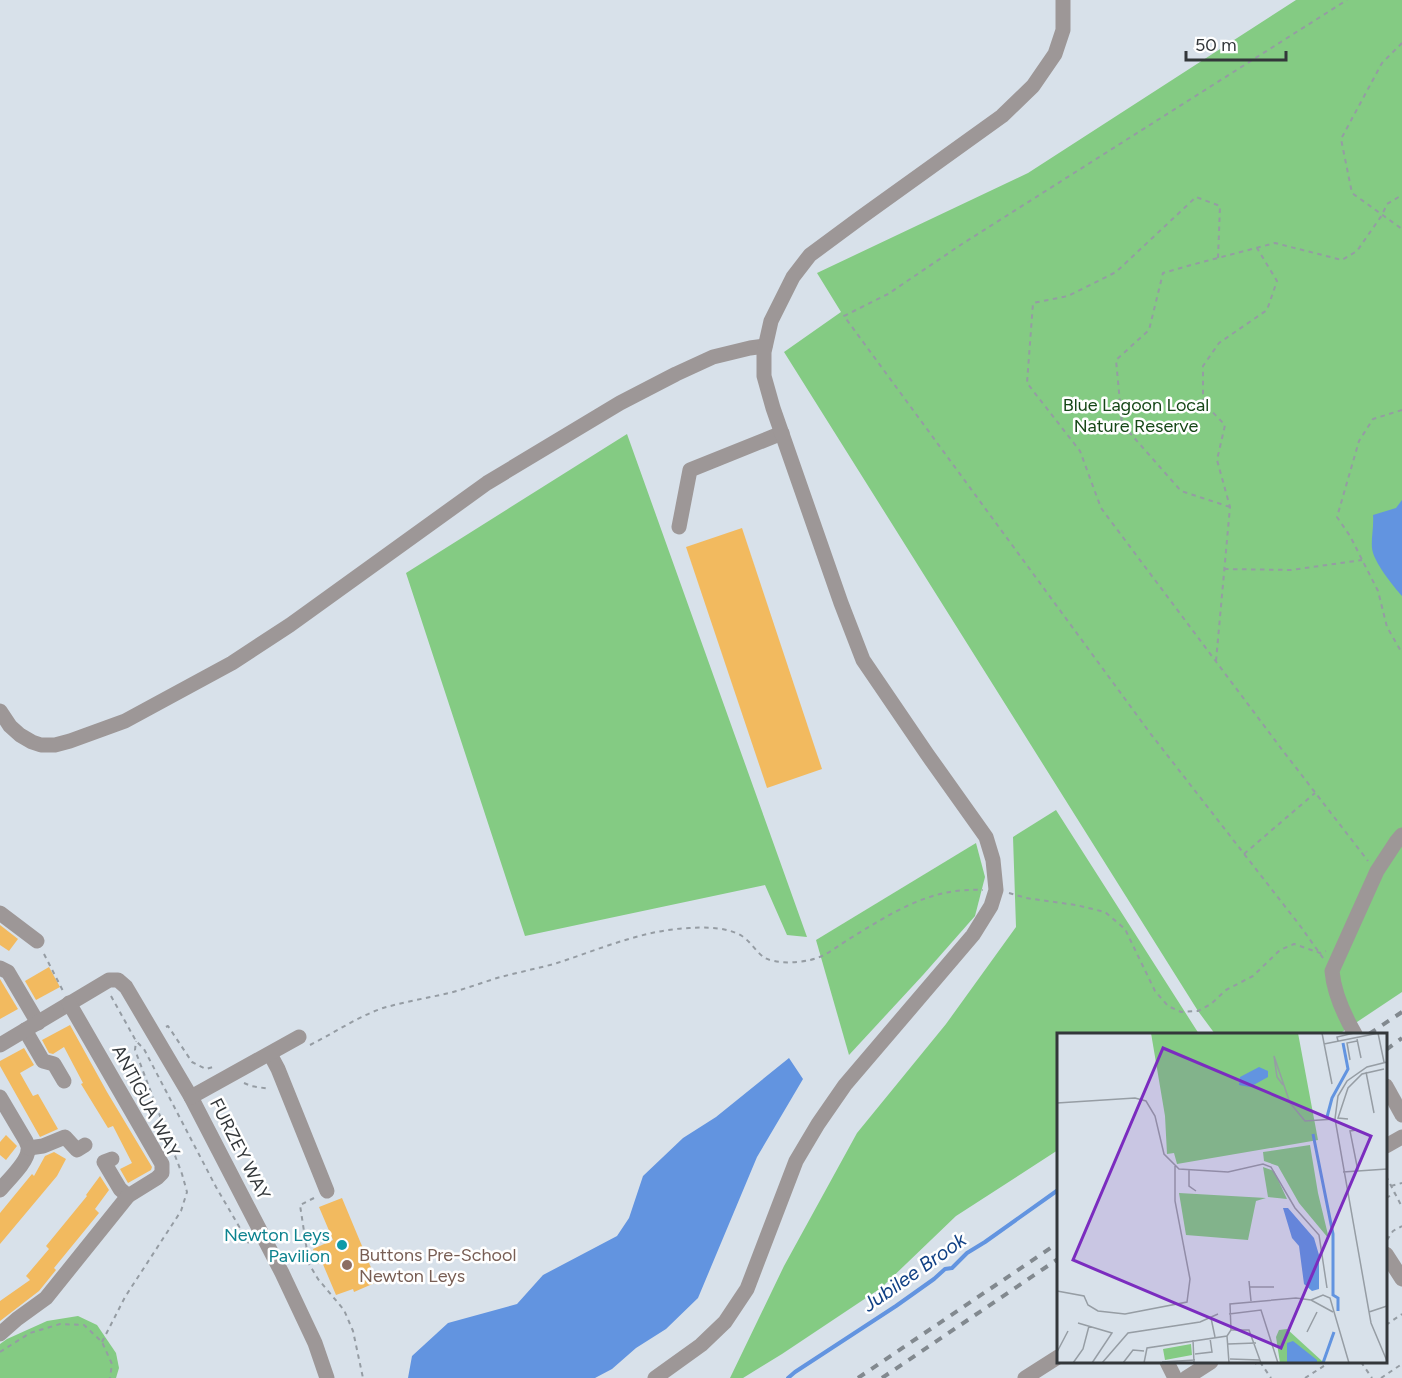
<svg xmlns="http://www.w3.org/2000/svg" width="1402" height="1378" viewBox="0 0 1402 1378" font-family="Figtree,sans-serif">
  <rect width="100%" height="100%" fill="#d8e1ea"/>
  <g fill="#84cb83">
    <path d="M 1296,0 L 1402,0 L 1402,992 L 1339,1034 L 1215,1034 L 1198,1011 L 784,352 L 841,312 L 817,273 L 1028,173 Z"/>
    <path d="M 627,434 L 807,937 L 787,935 L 765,885 L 525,936 L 406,573 Z"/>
    <path d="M 1056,810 L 1199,1034 L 1058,1034 L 1058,1150 L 956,1216 L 881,1288 L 782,1354 L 743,1378 L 730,1378 L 784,1266 L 857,1133 L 946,1024 L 1016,927 L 1013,837 Z"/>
    <path d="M 976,843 L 985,877 L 975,916 L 923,975 L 849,1055 L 816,940 Z"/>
    <path d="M 78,1316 L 97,1325 L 116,1353 L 119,1368 L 116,1378 L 0,1378 L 0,1344 L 7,1339 L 47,1321 Z"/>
  </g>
  <g fill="#6294e0">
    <path d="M 1402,500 L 1402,596 C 1393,586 1373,561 1372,548 C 1371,539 1374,526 1373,515 L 1396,508 Z"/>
    <path d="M 789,1058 L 803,1079 L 757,1157 L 698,1298 L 666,1329 L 636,1348 L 612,1369 L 595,1378 L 408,1378 L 412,1356 L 448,1323 L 517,1304 L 543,1275 L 617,1236 L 629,1218 L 643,1176 L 683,1138 L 716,1117 Z"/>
  </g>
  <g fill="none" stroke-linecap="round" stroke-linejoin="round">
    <path stroke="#6294e0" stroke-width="4" d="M 788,1378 L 795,1372 L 896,1306 L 934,1279 L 945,1269 L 952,1268 L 967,1253 L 985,1242 L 1058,1190"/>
  </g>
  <g fill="#f2ba5f">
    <path d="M 742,528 L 822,769 L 767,788 L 686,547 Z"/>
    <path d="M 0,925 L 18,939 L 9,951 L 0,945 Z"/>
    <path d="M 49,967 L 60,987 L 36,1000 L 25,981 Z"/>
    <path d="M 0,979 L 18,1009 L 0,1019 Z"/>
    <path d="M 70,1025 L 107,1092 L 152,1167 L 151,1170 L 128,1183 L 120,1169 L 132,1163 L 113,1126 L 108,1128 L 81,1084 L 83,1083 L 64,1047 L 53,1054 L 49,1053 L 42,1040 Z"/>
    <path d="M 24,1048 L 34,1065 L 20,1073 L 33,1096 L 38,1094 L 58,1129 L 40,1137 L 0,1066 L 0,1061 Z"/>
    <path d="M 6,1135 L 17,1146 L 6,1160 L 0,1155 L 0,1142 Z"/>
    <path d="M 54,1152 L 66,1159 L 57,1176 L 0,1244 L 0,1213 L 32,1174 L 34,1176 L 45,1156 Z"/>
    <path d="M 100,1176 L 109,1190 L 95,1209 L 99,1213 L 54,1268 L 56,1270 L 39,1291 L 0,1321 L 0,1301 L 30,1280 L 26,1276 L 49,1249 L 46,1246 L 87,1196 L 86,1195 Z"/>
    <path d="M 342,1198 L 377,1282 L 354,1292 L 353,1289 L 336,1295 L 322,1262 L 317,1264 L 313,1249 L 333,1240 L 319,1207 Z"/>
  </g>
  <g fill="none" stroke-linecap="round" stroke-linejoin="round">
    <g stroke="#959ca3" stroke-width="2" stroke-dasharray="4.5 4.5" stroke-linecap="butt">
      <path d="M 1402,43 L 1382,63 L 1341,139 L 1352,193 L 1402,229"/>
      <path d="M 1218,258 L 1220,206 L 1196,197 L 1116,272 L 1068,296 L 1033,303 L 1027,383 L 1080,451 L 1101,508 L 1280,747 L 1368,861"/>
      <path d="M 1402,410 L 1373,419 L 1359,441 L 1337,517 L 1350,536 L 1378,591 L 1387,627 L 1402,653"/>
      <path d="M 1230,507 L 1181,491 L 1122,424 L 1116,360 L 1149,330 L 1163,273 L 1191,265 L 1275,243 L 1342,260 L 1357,251 L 1382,215 L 1387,204 L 1402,195"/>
      <path d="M 1224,569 L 1291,570 L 1362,560"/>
      <path d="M 1216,661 L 1230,507 L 1217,460 L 1225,425 L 1203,402 L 1203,366 L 1219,343 L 1267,310 L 1277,281 L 1257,248"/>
      <path d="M 1244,854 L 1315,793"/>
      <path d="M 1009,893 L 1026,898 L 1076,905 L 1105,912 L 1125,929 L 1155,991 L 1168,1006 L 1181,1012 L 1198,1011 L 1211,1004 L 1226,990 L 1253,976 L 1280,950 L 1294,944 L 1320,953 L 1326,951"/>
      <path d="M 44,954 L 63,991"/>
      <path d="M 1323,958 L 1301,927 L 1150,733 L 844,316 L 888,294 L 962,244 L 1347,0"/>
      <path d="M 111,996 L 136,1041 L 144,1049 L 216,1187 L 251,1247"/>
      <path d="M 166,1027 L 168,1026 L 192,1062 L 206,1069 L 216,1066"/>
      <path d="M 310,1045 C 334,1033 357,1017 383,1008 C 404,1002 427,998 449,993 C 465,989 481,983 497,978 C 515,973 535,969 554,964 C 598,950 642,930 689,928 C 706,927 727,927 742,936 C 751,942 757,953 765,958 C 777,964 797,963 810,960 C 825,957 836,947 849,939 C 892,913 930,887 983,890"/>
      <path d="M 244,1083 L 251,1086 L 270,1089"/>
      <path d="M 1386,1176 L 1402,1207"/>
      <path d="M 1391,1186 L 1402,1183"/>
      <path d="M 314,1198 L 300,1205 L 309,1264 L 318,1279 L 344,1310 L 353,1331 L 363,1378"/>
      <path d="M 1386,1198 L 1395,1193"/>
      <path d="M 1387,1240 L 1393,1231 L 1402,1226"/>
      <path d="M 1386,1325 L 1402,1314"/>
      <path d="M 102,1342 L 125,1297 L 181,1211 L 187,1192 L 182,1174 L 135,1050 L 136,1041"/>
      <path d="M 0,1352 L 30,1333 L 60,1324 L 84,1325 L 102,1342 L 112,1364 L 110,1378"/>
      <path d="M 1260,1362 L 1271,1378"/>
      <path d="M 1361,1362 L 1372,1378"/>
      <path d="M 1255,1364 L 1258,1362"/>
      <path d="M 1305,1378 L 1330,1362"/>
      <path d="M 1381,1378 L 1402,1364"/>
    </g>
    <g stroke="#9d9797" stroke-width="15">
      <path d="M 679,527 L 690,470 L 782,433"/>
      <path d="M 0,711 L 10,726 L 20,735 L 32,742 L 41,745 L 55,745 L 70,741 L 125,721 L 232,663 L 290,625 L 487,483 L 620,403 L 676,374 L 713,357 L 750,348 L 765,346"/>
      <path d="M 0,913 L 37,941"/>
      <path d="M 0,968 L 8,972 L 38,1023"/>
      <path d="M 25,1030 L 43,1061 L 54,1064 L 64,1081"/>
      <path d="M 1355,1034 C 1344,1015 1334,993 1332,971 L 1377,871 L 1396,842 L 1402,835"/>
      <path d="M 0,1045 L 109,980 L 118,980 L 126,987 L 191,1097 L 282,1273 L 315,1343 L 327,1378"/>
      <path d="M 270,1054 L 278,1069 L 327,1191"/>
      <path d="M 1386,1086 L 1402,1115"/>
      <path d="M 0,1097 L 26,1141 C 27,1144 29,1147 28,1150 C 28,1162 7,1181 0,1190"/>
      <path d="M 191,1097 L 299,1037"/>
      <path d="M 1386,1146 L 1402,1137"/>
      <path d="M 29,1148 L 43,1146 L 65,1137 L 77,1150 L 85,1145"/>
      <path d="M 112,1159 L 104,1162 L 120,1189 L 128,1196"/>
      <path d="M 1386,1254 L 1402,1279"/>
      <path d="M 0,1334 L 17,1319 L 46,1298 L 128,1196 L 157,1178 L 162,1173 L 162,1164 L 69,1003"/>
      <path d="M 1167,1362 L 1175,1378"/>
      <path d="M 655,1378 L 701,1345 L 725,1322 L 747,1289 L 796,1161 L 818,1124 L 845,1085 L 973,935 L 991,906 L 996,890 L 993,860 L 986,837 L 927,754 L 863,660 L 841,603 L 773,408 L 764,376 L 764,352 L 771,321 L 793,277 L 810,255 L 860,218 L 1002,116 L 1033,86 L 1055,54 L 1063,30 L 1063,0"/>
      <path d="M 1025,1378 L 1058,1357"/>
      <path d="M 1186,1378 L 1211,1362"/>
    </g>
    <g stroke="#82898f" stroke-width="4" stroke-dasharray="8 8" stroke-linecap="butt">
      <path d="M 1369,1034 L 1402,1012"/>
      <path d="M 1386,1050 L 1402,1038"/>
      <path d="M 858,1378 L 1058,1243"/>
      <path d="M 882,1378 L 1058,1259"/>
    </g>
  </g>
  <circle fill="#0f9aa8" stroke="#fff" stroke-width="2" cx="342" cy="1245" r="6"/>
  <circle fill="#8d6e63" stroke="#fff" stroke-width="2" cx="347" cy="1265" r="6"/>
  <g text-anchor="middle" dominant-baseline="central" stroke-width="5" stroke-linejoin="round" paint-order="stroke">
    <g font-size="18" fill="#164717" stroke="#fff">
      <text x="1136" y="405">Blue Lagoon Local<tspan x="1136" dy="21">Nature Reserve</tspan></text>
    </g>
    <g font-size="18" fill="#33373a" stroke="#fff">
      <text transform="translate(146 1101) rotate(62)">ANTIGUA WAY</text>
      <text transform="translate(240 1149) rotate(63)">FURZEY WAY</text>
    </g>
    <g font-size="18" fill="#0d838f" stroke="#fff" text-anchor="end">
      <text x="330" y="1235">Newton Leys<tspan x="330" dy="21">Pavilion</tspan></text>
    </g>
    <g font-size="18" fill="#785e54" stroke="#fff" text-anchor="start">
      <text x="359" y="1255">Buttons Pre-School<tspan x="359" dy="21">Newton Leys</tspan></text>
    </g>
    <g font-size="20" font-style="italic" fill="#114185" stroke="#fff">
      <text transform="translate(914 1272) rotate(-35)">Jubilee Brook</text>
    </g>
  </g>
  <g transform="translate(1057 1033)">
    <rect width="330" height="330" fill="#d8e1ea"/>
    <path d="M 94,0 L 241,0 L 261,107 L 120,131 L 117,120 L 110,121 L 108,83 ZM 253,112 L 261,160 L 272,206 L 242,170 L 221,133 L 207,128 L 206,119 ZM 206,134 L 217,138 L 230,166 L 211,164 ZM 122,160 L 209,165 L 199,168 L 191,207 L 129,202 ZM 230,296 L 265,328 L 269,330 L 223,330 L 219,304 L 222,297 ZM 134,311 L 135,322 L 108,327 L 106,316 Z" fill="#84cb83"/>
    <path d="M 202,34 L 211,38 L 211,44 L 193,54 L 182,52 L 183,44 ZM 226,175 L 231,175 L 257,205 L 262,222 L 262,256 L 255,258 L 247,251 L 242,213 L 235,205 ZM 236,308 L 260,327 L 260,330 L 230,330 L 230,310 Z" fill="#6294e0"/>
    <path fill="none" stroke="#6294e0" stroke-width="3" d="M 270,84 L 275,65 L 291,36 L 286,10M 256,101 L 276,201 L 276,262 L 281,265 L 281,278M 266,330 L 277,299"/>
    <path fill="none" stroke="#969da4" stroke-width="1.5" d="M 265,0 L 275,51M 321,0 L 327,29M 300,6 L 304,25M 281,8 L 280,4 L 297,0M 267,11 L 322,0M 293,27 L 290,10 L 300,8M 330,29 L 310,34 L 290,48 L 281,63 L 278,86 L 314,290 L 330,328M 309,39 L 317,80M 226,52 L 220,44 L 217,23 L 233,70 L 248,88 L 278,86M 0,70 L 78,65 L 89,68 L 98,83 L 107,121 L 122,136 L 171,139 L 206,131 L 214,134 L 238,175 L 262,202 L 270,255M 291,86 L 281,85 L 291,55 L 305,41 L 327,36M 300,97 L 293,98 L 301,138M 132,137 L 132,153 L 139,158M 286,139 L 330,136M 192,248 L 194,268M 193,254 L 217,254M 0,258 L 27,263 L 31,272 L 41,278 L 68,281 L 130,269 L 133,246 L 118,168 L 118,133M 254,267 L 266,262 L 273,265 L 292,330M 312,279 L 330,273M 172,281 L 204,277 L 221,330M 154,285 L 158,304M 21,290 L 55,300 L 35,330M 174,297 L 192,297 L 204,330M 250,299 L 260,279M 170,303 L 172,330M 136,307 L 137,330M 171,311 L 199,310M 0,319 L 11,298M 138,321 L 155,319 L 153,305M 173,326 L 203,327M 105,329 L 138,327M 16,330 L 26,316 L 32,293M 45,330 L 71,300 L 143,289 L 161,281M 66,330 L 76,317 L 87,318M 87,330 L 90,315 L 170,303 L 174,297 L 173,271 L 239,265 L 254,267 L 276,279"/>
    <path fill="#7b2cbf" fill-opacity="0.15" stroke="#7b2cbf" stroke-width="3" d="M 106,15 L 314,103 L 224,315 L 16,227 Z"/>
    <rect width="330" height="330" fill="none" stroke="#33373a" stroke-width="3"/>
  </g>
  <path d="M1186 51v9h100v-9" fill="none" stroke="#33373a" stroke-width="3"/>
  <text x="1195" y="51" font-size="18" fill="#33373a" stroke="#ffffff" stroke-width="4.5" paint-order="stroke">50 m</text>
</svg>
